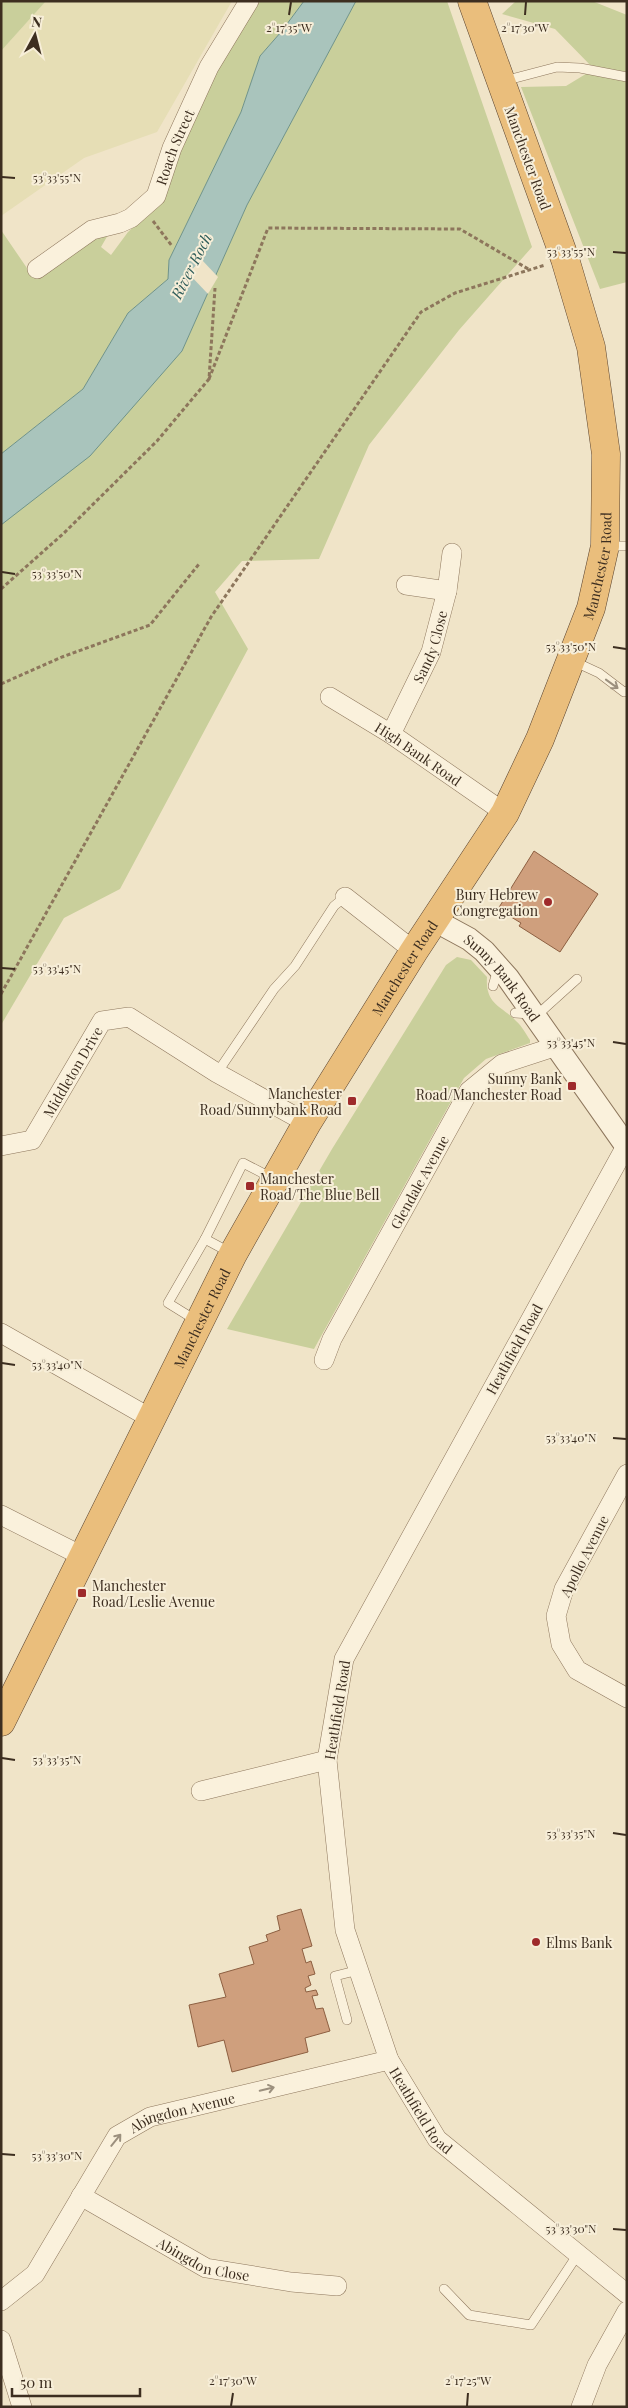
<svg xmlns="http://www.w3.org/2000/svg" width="628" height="2408" viewBox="0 0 628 2408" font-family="'Playfair Display',serif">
  <rect width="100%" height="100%" fill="#f0e4c8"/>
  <path fill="#e6deb5" d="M 46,1 L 232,1 L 157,132 L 84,158 L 1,216 L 1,51 Z"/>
  <g fill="#c9cf9b">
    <path d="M 1,1 L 46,1 L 1,51 Z"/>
    <path d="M 260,1 L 304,1 L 281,32 L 260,56 L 241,112 L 169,260 L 168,279 L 128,313 L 83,389 L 1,454 L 1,230 L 31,274 L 112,228 L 101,247 L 111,255 L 128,232 L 157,205 L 214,74 Z"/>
    <path d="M 356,1 L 447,1 L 532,247 L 459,330 L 369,445 L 319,559 L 242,561 L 215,592 L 248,649 L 120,889 L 64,918 L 1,1025 L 1,517 L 182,351 L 247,205 Z"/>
    <path d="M 516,1 L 592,1 L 627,15 L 627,282 L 600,289 L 521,87 L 566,86 L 594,69 L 555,29 L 502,14 Z"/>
    <path d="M 457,957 L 471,960 L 487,977 C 485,1005 502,1006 516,1021 C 522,1026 526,1034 530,1040 L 530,1043 L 486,1059 L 464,1078 L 314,1349 L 227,1329 L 332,1149 L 446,965 Z"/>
  </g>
  <path fill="#a9c4bc" stroke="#6f938a" d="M 304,1 L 356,1 L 247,205 L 182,351 L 90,456 L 1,525 L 1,454 L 83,389 L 128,313 L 168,279 L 169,260 L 241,112 L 260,56 L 281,32 Z"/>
  <path fill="#f0e4c8" d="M 202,260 L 218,277 L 208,294 L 188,273 Z"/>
  <g fill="#cf9f7d" stroke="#8d5f41">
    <path d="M 534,851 L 598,894 L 560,952 L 519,926 L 521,923 L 498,909 Z"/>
    <path d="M 301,1909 L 312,1946 L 302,1949 L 306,1963 L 311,1961 L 315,1974 L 308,1976 L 311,1985 L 305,1988 L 306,1992 L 316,1990 L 318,1995 L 312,1996 L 316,2009 L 323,2008 L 330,2031 L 305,2038 L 308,2052 L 232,2072 L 224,2040 L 198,2047 L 189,2005 L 226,1997 L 219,1974 L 254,1964 L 249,1947 L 268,1941 L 266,1935 L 280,1930 L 277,1916 Z"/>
  </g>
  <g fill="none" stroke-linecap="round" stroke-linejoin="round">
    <defs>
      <g id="service">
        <path d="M 504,81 L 557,67 L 580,68 L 627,77"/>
        <path d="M 607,546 L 627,546"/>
        <path d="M 573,661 L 599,673 L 624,692 L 627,691"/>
        <path d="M 493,986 L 498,969"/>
        <path d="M 515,1013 L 531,1014"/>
        <path d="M 536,1016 L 577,979"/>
        <path d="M 217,1073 L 274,989 L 295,966 L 334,906 L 345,897"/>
        <path d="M 205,1239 L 243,1163 L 272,1178"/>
        <path d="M 197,1321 L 168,1303 L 205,1239 L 231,1253"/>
        <path d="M 347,2020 L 335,1976 L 359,1970"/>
        <path d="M 444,2289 L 469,2315 L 531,2325 L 578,2254"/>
      </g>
      <g id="minor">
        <path id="s1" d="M 37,269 L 92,230 L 120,223 L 131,218 L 156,196 L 172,148 L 209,67 L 249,1"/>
        <path d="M 406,585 L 447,591"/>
        <path id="s2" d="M 330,697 L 391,734 L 505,813"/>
        <path id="s3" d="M 391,734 L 431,652 L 447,591 L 452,553"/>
        <path d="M 345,897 L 414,951"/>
        <path id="s4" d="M 1,1146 L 32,1140 L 102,1021 L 129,1017 L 217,1073 L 307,1123"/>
        <path id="s5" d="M 626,1146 L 344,1659 L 327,1760 L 345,1930 L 389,2060 L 437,2139 L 627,2294"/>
        <path d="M 1,1333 L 152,1419"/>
        <path id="s6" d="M 324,1360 L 332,1339 L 469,1091 L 502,1064 L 557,1046"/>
        <path d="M 627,1474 L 564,1589 L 556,1616 L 561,1644 L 577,1670 L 627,1698"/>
        <path d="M 1,1515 L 82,1556"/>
        <path d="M 201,1791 L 327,1760"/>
        <path id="s7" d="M 81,2196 L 206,2268 L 291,2282 L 337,2286"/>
        <path id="s8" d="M 1,2301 L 35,2274 L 117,2136 L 150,2117 L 389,2060"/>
        <path d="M 1,2340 L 22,2407"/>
        <path d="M 581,2407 L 597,2365 L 627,2311"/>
      </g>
      <g id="tertiary">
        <path id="s9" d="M 434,920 L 469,939 L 484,951 L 508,978 L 627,1147"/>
      </g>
      <g id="trunk">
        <path id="s10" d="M 1,1722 L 233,1254 L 307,1123 L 414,951 L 505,813 L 540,739 L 591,608 L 605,546 L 606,454 L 591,347 L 565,259 L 472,1"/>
      </g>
    </defs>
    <use href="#service" stroke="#8d765c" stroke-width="10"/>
    <use href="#minor" stroke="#8d765c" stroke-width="20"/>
    <use href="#tertiary" stroke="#8d765c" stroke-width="24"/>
    <use href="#trunk" stroke="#5b4430" stroke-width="29"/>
    <g stroke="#8d765c" stroke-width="3" stroke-dasharray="4 2.5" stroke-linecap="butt">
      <path d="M 153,221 L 172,246"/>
      <path d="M 209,379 L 268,228 L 460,229 L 530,270"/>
      <path d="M 1,589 L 64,533 L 157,441 L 209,379 L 215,288"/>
      <path d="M 1,684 L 62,657 L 150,625 L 199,564"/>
      <path d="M 1,994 L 211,617 L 421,312 L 455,293 L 545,265"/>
    </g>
    <use href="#service" stroke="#faf1dc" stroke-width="9"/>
    <use href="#minor" stroke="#faf1dc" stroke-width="19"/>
    <use href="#tertiary" stroke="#faf1dc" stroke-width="22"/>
    <use href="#trunk" stroke="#eabe7c" stroke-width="28"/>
  </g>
  <defs><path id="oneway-shaft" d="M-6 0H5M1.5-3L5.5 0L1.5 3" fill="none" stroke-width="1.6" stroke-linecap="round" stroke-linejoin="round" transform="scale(1.25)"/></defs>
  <g stroke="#9c907e">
    <use href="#oneway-shaft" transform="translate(612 684) rotate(36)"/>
    <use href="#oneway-shaft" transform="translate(267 2089) rotate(-13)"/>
    <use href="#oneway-shaft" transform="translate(116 2140) rotate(-51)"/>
  </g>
  <path fill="none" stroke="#3d2e20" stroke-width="2" d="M 289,15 L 291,2M 525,15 L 526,2M 2,177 L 15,178M 613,252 L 626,253M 2,572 L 15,574M 613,647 L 626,649M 2,968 L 15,969M 613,1042 L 626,1044M 2,1363 L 15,1365M 613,1438 L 626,1439M 2,1758 L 15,1760M 613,1833 L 626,1835M 2,2154 L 15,2155M 613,2229 L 626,2230M 231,2406 L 233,2393M 467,2406 L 468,2393"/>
  <g fill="#9e2a2b" stroke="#f7eed8" stroke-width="2">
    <circle cx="548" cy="902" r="5"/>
    <rect x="567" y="1081" width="10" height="10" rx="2.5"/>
    <rect x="347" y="1096" width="10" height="10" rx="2.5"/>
    <rect x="245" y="1181" width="10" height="10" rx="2.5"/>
    <rect x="77" y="1588" width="10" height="10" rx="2.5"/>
    <circle cx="536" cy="1942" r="5"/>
  </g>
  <g text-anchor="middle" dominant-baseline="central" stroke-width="4" stroke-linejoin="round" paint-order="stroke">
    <g font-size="14" fill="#3d2e20" stroke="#f7eed8">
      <text stroke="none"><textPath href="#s1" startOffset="194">Roach Street</textPath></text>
      <text transform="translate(528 158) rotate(70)">Manchester Road</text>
      <text stroke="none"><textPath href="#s10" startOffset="1306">Manchester Road</textPath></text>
      <text stroke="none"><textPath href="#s3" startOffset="96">Sandy Close</textPath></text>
      <text stroke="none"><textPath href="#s2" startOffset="105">High Bank Road</textPath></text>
      <text stroke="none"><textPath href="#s10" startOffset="856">Manchester Road</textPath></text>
      <text stroke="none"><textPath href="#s9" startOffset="91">Sunny Bank Road</textPath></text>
      <text stroke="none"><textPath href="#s4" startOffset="111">Middleton Drive</textPath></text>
      <text stroke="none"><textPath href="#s6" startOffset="202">Glendale Avenue</textPath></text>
      <text stroke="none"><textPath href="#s10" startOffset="451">Manchester Road</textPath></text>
      <text transform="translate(514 1349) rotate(-61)">Heathfield Road</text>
      <text transform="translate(584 1556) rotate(-63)">Apollo Avenue</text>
      <text transform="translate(337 1710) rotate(-81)">Heathfield Road</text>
      <text stroke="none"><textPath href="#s5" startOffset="1056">Heathfield Road</textPath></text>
      <text stroke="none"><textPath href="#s8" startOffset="274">Abingdon Avenue</textPath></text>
      <text stroke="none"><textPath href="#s7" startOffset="139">Abingdon Close</textPath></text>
    </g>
    <g font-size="14" fill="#3d2e20" stroke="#f7eed8" text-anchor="end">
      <text x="538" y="894">Bury Hebrew<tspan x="538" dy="16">Congregation</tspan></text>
      <text x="562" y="1078">Sunny Bank<tspan x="562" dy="16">Road/Manchester Road</tspan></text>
      <text x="342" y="1093">Manchester<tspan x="342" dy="16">Road/Sunnybank Road</tspan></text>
      <text x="260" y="1178" text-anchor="start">Manchester<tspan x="260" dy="16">Road/The Blue Bell</tspan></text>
      <text x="92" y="1585" text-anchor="start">Manchester<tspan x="92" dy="16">Road/Leslie Avenue</tspan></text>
      <text x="546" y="1942" text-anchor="start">Elms Bank</text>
    </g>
    <g font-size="15" font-style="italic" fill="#2f5d5a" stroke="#f7eed8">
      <text transform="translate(191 266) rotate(-63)">River Roch</text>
    </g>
  </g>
  <g font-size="12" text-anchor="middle" fill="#3d2e20" stroke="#f7eed8" stroke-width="4" stroke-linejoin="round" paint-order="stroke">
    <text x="289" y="32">2°17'35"W</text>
    <text x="525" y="32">2°17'30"W</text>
    <text x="57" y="182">53°33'55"N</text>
    <text x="571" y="256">53°33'55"N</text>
    <text x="57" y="578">53°33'50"N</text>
    <text x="571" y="651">53°33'50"N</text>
    <text x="57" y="973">53°33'45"N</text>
    <text x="571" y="1047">53°33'45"N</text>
    <text x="57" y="1369">53°33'40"N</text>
    <text x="571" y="1442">53°33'40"N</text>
    <text x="57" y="1764">53°33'35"N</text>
    <text x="571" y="1838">53°33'35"N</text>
    <text x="57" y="2160">53°33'30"N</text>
    <text x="571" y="2233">53°33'30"N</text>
    <text x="233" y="2385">2°17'30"W</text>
    <text x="468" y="2385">2°17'25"W</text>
  </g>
  <rect width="628" height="2408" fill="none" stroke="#3d2e20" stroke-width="5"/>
  <g transform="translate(35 35) rotate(7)" stroke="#f7eed8" stroke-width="4" paint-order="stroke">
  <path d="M0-4L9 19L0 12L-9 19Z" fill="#3d2e20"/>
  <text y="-8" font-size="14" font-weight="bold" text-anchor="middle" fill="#3d2e20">N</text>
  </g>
  <path d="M12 2388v8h128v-8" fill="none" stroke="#3d2e20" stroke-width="2.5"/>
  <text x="20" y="2388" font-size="15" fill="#3d2e20" stroke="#f7eed8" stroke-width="4" paint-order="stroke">50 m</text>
</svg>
